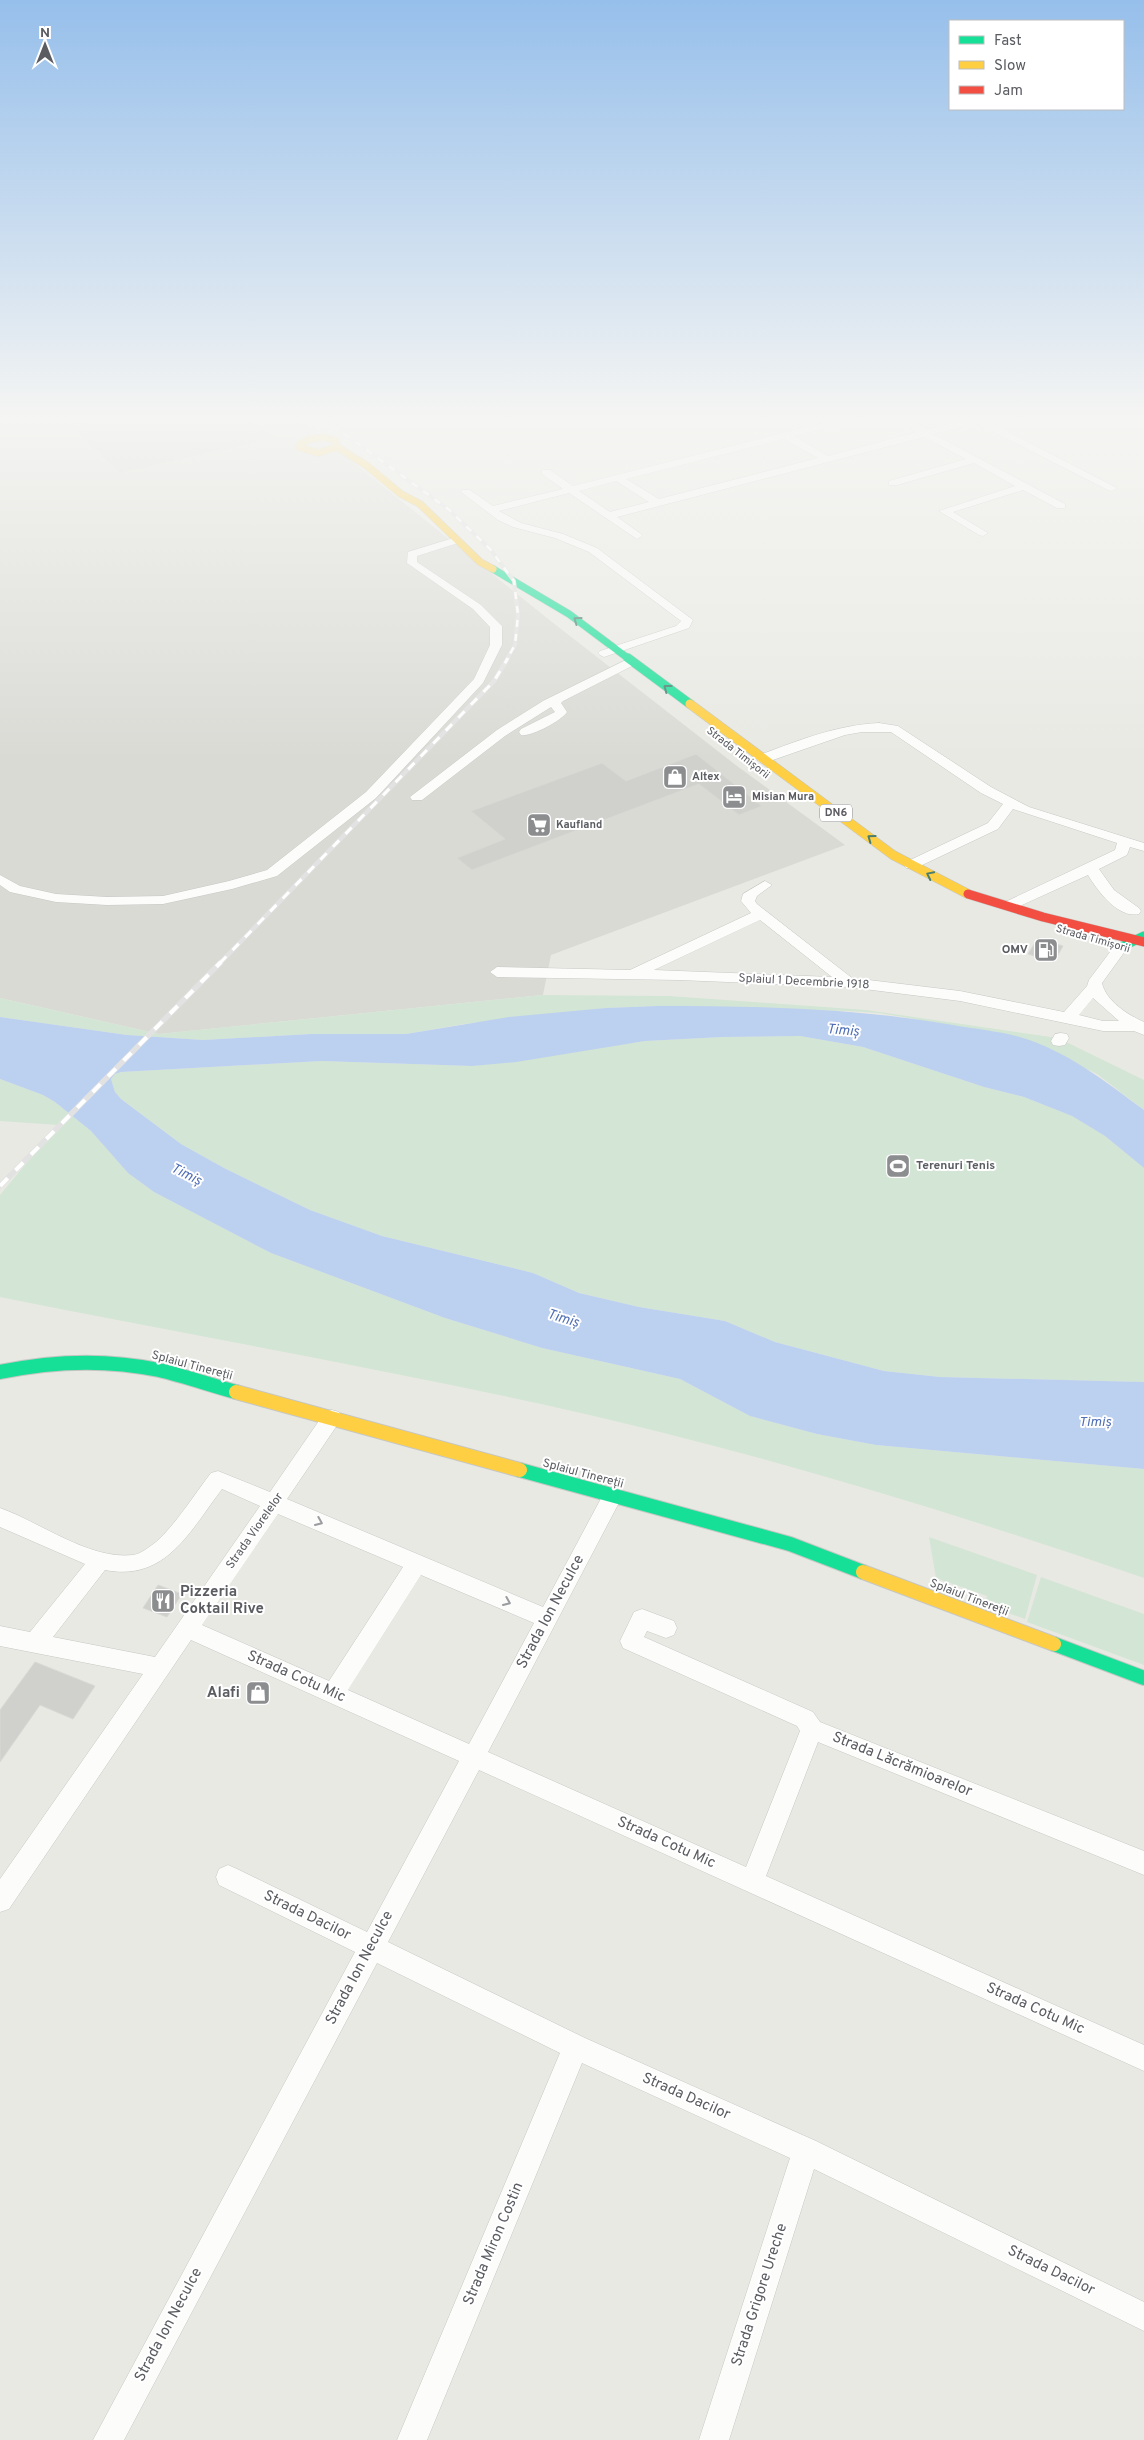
<svg xmlns="http://www.w3.org/2000/svg" width="1144" height="2440" viewBox="0 0 1144 2440" font-family="Overpass,sans-serif">
  <rect width="100%" height="100%" fill="#e9e9e4"/>
  <path fill="#dadad5" d="M 0,417 L 297,417 L 552,622 L 737,766 L 845,845 L 551,955 L 543,995 L 159,1034 L 0,998 Z"/>
  <g fill="#d3e5d4">
    <path d="M 543,995 L 669,996 L 866,1010 L 1058,1038 L 1144,1080 L 1144,1110 L 1097,1074 L 1020,1037 L 879,1013 L 847,1011 L 657,1006 L 606,1008 L 464,1024 L 406,1034 L 311,1034 L 203,1040 L 127,1035 L 0,1017 L 0,998 L 159,1034 Z"/>
    <path d="M 800,1036 L 863,1047 L 984,1087 L 1024,1097 L 1072,1116 L 1105,1136 L 1144,1168 L 1144,1382 L 940,1377 L 884,1371 L 775,1342 L 725,1321 L 639,1307 L 579,1293 L 533,1273 L 382,1236 L 310,1210 L 224,1168 L 181,1144 L 121,1099 L 115,1092 L 111,1079 L 115,1074 L 121,1072 L 322,1061 L 472,1066 L 645,1041 L 723,1037 Z"/>
    <path d="M 0,1079 L 43,1095 L 55,1102 L 91,1131 L 128,1173 L 154,1192 L 271,1253 L 445,1318 L 542,1348 L 680,1379 L 750,1416 L 817,1434 L 876,1445 L 1144,1469 L 1144,1578 C 946,1510 746,1449 541,1404 C 361,1365 180,1333 0,1297 L 0,1195 L 58,1125 L 0,1121 Z"/>
    <path d="M 929,1537 L 1037,1575 L 1025,1619 L 985,1605 L 987,1596 L 936,1578 Z"/>
    <path d="M 1041,1577 L 1144,1614 L 1144,1665 L 1027,1622 Z"/>
  </g>
  <path fill="#bcd0f0" d="M 657,1006 C 757,1006 855,1008 953,1025 C 975,1029 998,1031 1020,1037 C 1067,1051 1106,1082 1144,1110 L 1144,1168 L 1105,1136 L 1072,1116 L 1024,1097 L 984,1087 L 863,1047 L 800,1036 L 723,1037 L 645,1041 L 516,1062 L 472,1066 L 322,1061 L 121,1072 L 115,1074 L 111,1079 L 115,1092 L 121,1099 L 181,1144 L 224,1168 L 310,1210 L 382,1236 L 533,1273 L 579,1293 L 639,1307 L 725,1321 L 775,1342 L 884,1371 L 940,1377 L 1144,1382 L 1144,1469 L 876,1445 L 817,1434 L 750,1416 L 680,1379 L 542,1348 L 445,1318 L 271,1253 L 154,1192 L 128,1173 L 91,1131 L 55,1102 L 43,1095 L 0,1079 L 0,1017 L 127,1035 L 203,1040 L 311,1034 L 406,1034 L 509,1017 L 606,1008 Z"/>
  <g fill="#d0d0cd" stroke="#d8d8d4">
    <path d="M 106,417 L 250,417 L 276,438 L 120,473 L 70,425 Z"/>
    <path d="M 696,754 L 762,806 L 739,815 L 699,784 L 472,870 L 457,858 L 505,839 L 471,811 L 602,763 L 626,781 Z"/>
    <path d="M 1038,938 L 1063,946 L 1054,962 L 1028,954 Z"/>
    <path d="M 158,1585 L 182,1594 L 167,1617 L 143,1608 Z"/>
    <path d="M 35,1662 L 95,1686 L 73,1719 L 40,1705 L 0,1762 L 0,1710 Z"/>
  </g>
  <g fill="none" stroke-linecap="round" stroke-linejoin="round">
    <defs>
      <g id="street">
        <path d="M 846,417 L 863,417 L 794,436 L 828,456 L 917,432 L 896,417 L 908,417 L 926,430 L 968,419 L 966,417 L 979,417 L 1117,488 L 1112,491 L 1108,490 L 976,423 L 933,434 L 1065,504 L 1065,508 L 1057,508 L 1023,490 L 953,512 L 988,533 L 983,536 L 979,535 L 939,511 L 1015,486 L 974,463 L 897,485 L 889,485 L 889,481 L 966,459 L 924,437 L 617,517 L 641,534 L 642,536 L 637,539 L 569,493 L 499,511 L 521,523 L 563,534 L 597,548 L 693,620 L 689,628 L 604,657 L 600,655 L 598,653 L 600,651 L 676,626 L 681,621 L 589,552 L 555,538 L 513,527 L 498,520 L 461,492 L 462,490 L 470,490 L 493,506 L 563,489 L 542,474 L 542,470 L 550,470 L 573,486 ZM 784,439 L 818,458 L 659,499 L 626,479 ZM 616,481 L 649,502 L 610,512 L 579,491 Z"/>
        <path d="M 457,537 L 462,540 L 461,542 L 417,556 L 417,562 L 481,605 L 502,626 L 502,645 L 483,683 L 376,798 L 277,876 L 232,889 L 163,904 L 107,905 L 56,902 L 10,892 L 0,885 L 0,875 L 20,886 L 56,894 L 107,897 L 163,896 L 229,881 L 267,870 L 366,792 L 474,679 L 490,645 L 490,627 L 473,609 L 407,563 L 408,552 Z"/>
        <path d="M 632,657 L 638,661 L 636,664 L 563,701 L 561,703 L 567,712 C 561,721 531,737 521,735 L 519,732 L 521,729 L 555,712 L 551,707 L 505,736 L 422,800 L 412,800 L 410,797 L 497,730 L 543,701 Z"/>
        <path d="M 879,723 L 898,726 L 991,787 L 1029,807 L 1144,843 L 1144,851 L 1130,847 L 1127,855 L 1099,869 L 1114,890 L 1139,908 L 1141,911 L 1139,914 C 1118,919 1097,890 1088,875 L 1013,909 L 1003,909 L 1001,906 L 1003,903 L 1115,850 L 1117,843 L 1013,809 L 998,829 L 916,868 L 906,868 L 904,865 L 906,862 L 988,823 L 1003,804 L 981,793 L 891,732 L 862,732 L 845,735 L 767,762 L 762,763 L 756,759 L 757,756 C 797,741 836,725 879,723 Z"/>
        <path d="M 765,881 L 772,885 L 757,896 L 755,901 L 757,904 L 852,978 L 960,991 L 1064,1012 L 1087,986 L 1089,980 L 1116,944 L 1126,944 L 1128,947 L 1102,983 C 1106,1001 1128,1015 1144,1022 L 1144,1035 L 1134,1031 L 1103,1031 L 960,1001 L 848,987 L 679,980 L 497,977 L 490,972 L 497,967 L 630,970 L 751,913 L 741,901 L 743,894 ZM 760,920 L 832,977 L 654,970 ZM 1093,998 L 1119,1021 L 1103,1021 L 1079,1015 Z"/>
        <path d="M 1061,1033 L 1067,1034 L 1069,1038 L 1065,1045 L 1059,1046 L 1053,1045 L 1051,1041 L 1055,1034 Z"/>
        <path d="M 332,1410 L 339,1412 L 342,1418 L 287,1499 L 543,1607 L 605,1491 L 612,1489 L 619,1491 L 622,1497 L 488,1752 L 746,1867 L 800,1731 L 797,1726 L 623,1648 L 620,1641 L 634,1612 L 642,1609 L 674,1621 L 677,1628 L 674,1635 L 666,1638 L 647,1631 L 644,1637 L 813,1712 L 820,1722 L 1144,1851 L 1144,1875 L 818,1742 L 766,1876 L 1144,2045 L 1144,2071 L 479,1770 L 388,1942 L 585,2038 L 816,2141 L 1144,2302 L 1144,2331 L 814,2169 L 729,2440 L 699,2440 L 790,2158 L 582,2063 L 427,2440 L 397,2440 L 560,2053 L 377,1963 L 124,2440 L 93,2440 L 355,1952 L 219,1885 L 216,1877 L 219,1869 L 228,1865 L 237,1869 L 367,1932 L 459,1761 L 191,1640 L 9,1909 L 0,1912 L 0,1879 L 143,1674 L 0,1646 L 0,1626 L 30,1632 L 85,1564 L 0,1527 L 0,1508 C 40,1522 89,1560 133,1555 C 141,1554 149,1547 156,1542 C 177,1523 193,1496 211,1473 L 218,1471 L 270,1492 L 325,1412 ZM 222,1489 L 260,1506 L 155,1657 L 53,1637 L 105,1570 C 166,1582 190,1531 222,1489 ZM 278,1514 L 403,1567 L 329,1681 L 202,1625 ZM 421,1575 L 534,1623 L 469,1744 L 348,1690 Z"/>
      </g>
      <path id="fast-far2" d="M 493,569 L 569,614 L 629,659"/>
      <g id="fast-far1">
        <path d="M 628,658 L 690,704"/>
        <path d="M 1121,947 L 1144,936"/>
      </g>
      <g id="fast">
        <path d="M 0,1372 C 52,1361 106,1359 159,1370 C 185,1376 210,1385 236,1392"/>
        <path d="M 520,1470 L 790,1544 L 863,1572"/>
        <path d="M 1054,1644 L 1144,1678"/>
      </g>
      <g id="slow-far2">
        <path d="M 325,437 L 336,441 L 337,447 L 318,453 L 299,447 L 300,444 L 310,439 Z"/>
        <path d="M 337,447 L 366,465 L 401,494 L 420,504 L 480,562 L 493,569"/>
      </g>
      <path id="slow-far1" d="M 690,704 L 893,855 L 968,894"/>
      <g id="slow">
        <path d="M 236,1392 L 520,1470"/>
        <path d="M 863,1572 L 1054,1644"/>
      </g>
      <path id="jam" d="M 968,894 L 1043,917 L 1144,942"/>
    </defs>
    <use href="#street" stroke="#c6c6c4" stroke-width="1"/>
    <use href="#fast-far2" stroke="#c5c6c4" stroke-width="8"/>
    <use href="#fast-far1" stroke="#c5c6c4" stroke-width="10"/>
    <use href="#fast" stroke="#c5c6c4" stroke-width="16"/>
    <use href="#slow-far2" stroke="#c5c6c4" stroke-width="8"/>
    <use href="#slow-far1" stroke="#c5c6c4" stroke-width="10"/>
    <use href="#slow" stroke="#c5c6c4" stroke-width="16"/>
    <use href="#jam" stroke="#c5c6c4" stroke-width="10"/>
    <use href="#street" fill="#fcfcfb" fill-rule="evenodd"/>
    <use href="#fast-far2" stroke="#16e098" stroke-width="7"/>
    <use href="#fast-far1" stroke="#16e098" stroke-width="9"/>
    <use href="#fast" stroke="#16e098" stroke-width="14"/>
    <use href="#slow-far2" stroke="#ffcf43" stroke-width="7"/>
    <use href="#slow-far1" stroke="#ffcf43" stroke-width="9"/>
    <use href="#slow" stroke="#ffcf43" stroke-width="14"/>
    <use href="#jam" stroke="#f24e42" stroke-width="9"/>
    <defs>
      <path id="rail-far2" d="M 321,417 L 448,509 L 490,549 L 514,581 L 518,615 L 515,645 L 507,659"/>
      <path id="rail-far1" d="M 220,963 L 494,681 L 508,658"/>
      <path id="rail" d="M 0,1186 L 221,962"/>
    </defs>
    <use href="#rail-far2" stroke="#e1e2e1" stroke-width="4"/>
    <use href="#rail-far1" stroke="#e1e2e1" stroke-width="4.5"/>
    <use href="#rail" stroke="#e1e2e1" stroke-width="5.5"/>
    <use href="#rail-far2" stroke="#fff" stroke-width="2.5" stroke-dasharray="7" stroke-linecap="butt"/>
    <use href="#rail-far1" stroke="#fff" stroke-width="3" stroke-dasharray="9" stroke-linecap="butt"/>
    <use href="#rail" stroke="#fff" stroke-width="4" stroke-dasharray="11" stroke-linecap="butt"/>
  </g>
  <defs><path id="oneway-chevron" d="M-2-3.5L2.5 0L-2 3.5" fill="none" stroke-width="1.6" stroke-linecap="round" stroke-linejoin="round" transform="scale(1.25)"/></defs>
  <g stroke="#497d6f">
    <use href="#oneway-chevron" transform="translate(577 620) rotate(-144)"/>
    <use href="#oneway-chevron" transform="translate(667 688) rotate(-143)"/>
    <use href="#oneway-chevron" transform="translate(871 838) rotate(-144)"/>
    <use href="#oneway-chevron" transform="translate(930 875) rotate(-154)"/>
  </g>
  <g stroke="#9b9c9f">
    <use href="#oneway-chevron" transform="translate(319 1522) rotate(23)"/>
    <use href="#oneway-chevron" transform="translate(507 1602) rotate(23)"/>
  </g>
  <linearGradient id="sky" x2="0" y2="1"><stop stop-color="#96bfeb"/><stop offset="0.55" stop-color="#f5f5f3"/><stop offset="1" stop-color="#f5f5f3" stop-opacity="0"/></linearGradient>
  <rect width="1144" height="759" fill="url(#sky)"/>
  <defs>
    <symbol id="shop-square" viewBox="-11 -11 22 22"><rect x="-9" y="-9" width="18" height="18" rx="4" fill="#8c8d8f" stroke="#fff"/><path d="M-5-2.5h2.3a2.7 3.5 0 0 1 5.4 0H5L5.5 6h-11ZM-1.5-2.5h3a1.5 2.3 0 0 0-3 0Z" fill="#fff"/></symbol>
    <symbol id="hotel-square" viewBox="-11 -11 22 22"><rect x="-9" y="-9" width="18" height="18" rx="4" fill="#8c8d8f" stroke="#fff"/><path d="M-6-4.5h1.5V1H6V5H4.5V3h-9V5H-6ZM-4 0a1.8 1.8 0 1 1 3.6 0ZM.5 0V-2.5h3Q6-2.5 6 0Z" fill="#fff"/></symbol>
    <symbol id="supermarket-square" viewBox="-11 -11 22 22"><rect x="-9" y="-9" width="18" height="18" rx="4" fill="#8c8d8f" stroke="#fff"/><path d="M-6-5.5h2.5l.6 2H6L4.5 2H-2.5L-4.4-4H-6ZM-1.5 3.2a1.3 1.3 0 1 0 .1 0ZM3 3.2a1.3 1.3 0 1 0 .1 0Z" fill="#fff"/></symbol>
    <symbol id="fuel-square" viewBox="-11 -11 22 22"><rect x="-9" y="-9" width="18" height="18" rx="4" fill="#8c8d8f" stroke="#fff"/><path d="M-5.5-6h7V0h2V4h1.3V-2.5L3-4.5l.8-.8L6-3V5H2.5V1h-1V6h-7ZM-4.2-4.7v3.2H.2V-4.7Z" fill="#fff"/></symbol>
    <symbol id="stadium-square" viewBox="-11 -11 22 22"><rect x="-9" y="-9" width="18" height="18" rx="4" fill="#8c8d8f" stroke="#fff"/><path d="M0-5a6.5 5 0 1 0 0 10a6.5 5 0 1 0 0-10ZM-3.5-1.8h7v3.6h-7Z" fill="#fff"/></symbol>
    <symbol id="restaurant-square" viewBox="-11 -11 22 22"><rect x="-9" y="-9" width="18" height="18" rx="4" fill="#8c8d8f" stroke="#fff"/><path d="M-5-6h1v4h1v-4h1v4h1v-4h1v5L-1.5 .5V6h-2V.5L-5-1ZM5-6V6H3V1.5H1.5Q1.5-4 5-6Z" fill="#fff"/></symbol>
  </defs>
  <g fill-rule="evenodd">
    <use href="#shop-square" x="661" y="763" width="28" height="28"/>
    <use href="#hotel-square" x="720" y="783" width="28" height="28"/>
    <use href="#supermarket-square" x="525" y="811" width="28" height="28"/>
    <use href="#fuel-square" x="1032" y="936" width="28" height="28"/>
    <use href="#stadium-square" x="884" y="1152" width="28" height="28"/>
    <use href="#restaurant-square" x="149" y="1587" width="28" height="28"/>
    <use href="#shop-square" x="244" y="1679" width="28" height="28"/>
  </g>
  <g text-anchor="middle" dominant-baseline="central" stroke-width="4" stroke-linejoin="round" paint-order="stroke">
    <g font-size="11" fill="#5a5c61" stroke="#fff">
      <text transform="translate(738 753) rotate(38)">Strada Timișorii</text>
      <text transform="translate(1093 939) rotate(16)">Strada Timișorii</text>
    </g>
    <g font-size="11" font-weight="bold" fill="#5a5c61" stroke="#fff" text-anchor="start">
      <text x="692" y="777">Altex</text>
      <text x="752" y="797">Misian Mura</text>
      <text x="556" y="825">Kaufland</text>
    </g>
    <rect fill="#fff" stroke="#8c8d90" stroke-width="1" x="820" y="804.5" width="32" height="17" rx="4"/>
    <g font-size="11" font-weight="bold" fill="#5a5c61">
      <text x="836" y="813">DN6</text>
    </g>
    <g font-size="12" font-weight="bold" fill="#5a5c61" stroke="#fff" text-anchor="end">
      <text x="1028" y="950">OMV</text>
      <text x="916" y="1166" text-anchor="start">Terenuri Tenis</text>
    </g>
    <g font-size="12" fill="#5a5c61" stroke="#fff">
      <text transform="translate(804 982) rotate(3)">Splaiul 1 Decembrie 1918</text>
      <text transform="translate(192 1366) rotate(15)">Splaiul Tinereții</text>
      <text transform="translate(583 1474) rotate(15)">Splaiul Tinereții</text>
      <text transform="translate(255 1531) rotate(-55)">Strada Viorelelor</text>
      <text transform="translate(969 1598) rotate(21)">Splaiul Tinereții</text>
    </g>
    <g font-size="14" font-style="italic" fill="#4f6eb5" stroke="#fff">
      <text transform="translate(843 1031) rotate(5)">Timiș</text>
      <text transform="translate(186 1175) rotate(27)">Timiș</text>
      <text transform="translate(563 1319) rotate(17)">Timiș</text>
      <text x="1095" y="1422">Timiș</text>
    </g>
    <g font-size="15" font-weight="bold" fill="#5a5c61" stroke="#fff" text-anchor="start">
      <text x="180" y="1592">Pizzeria<tspan x="180" dy="17">Coktail Rive</tspan></text>
      <text x="240" y="1693" text-anchor="end">Alafi</text>
    </g>
    <g font-size="15" fill="#5a5c61" stroke="#fff">
      <text transform="translate(551 1612) rotate(-62)">Strada Ion Neculce</text>
      <text transform="translate(296 1677) rotate(24)">Strada Cotu Mic</text>
      <text transform="translate(902 1765) rotate(22)">Strada Lăcrămioarelor</text>
      <text transform="translate(666 1843) rotate(24)">Strada Cotu Mic</text>
      <text transform="translate(307 1916) rotate(26)">Strada Dacilor</text>
      <text transform="translate(360 1968) rotate(-62)">Strada Ion Neculce</text>
      <text transform="translate(1035 2009) rotate(24)">Strada Cotu Mic</text>
      <text transform="translate(686 2097) rotate(24)">Strada Dacilor</text>
      <text transform="translate(494 2244) rotate(-67)">Strada Miron Costin</text>
      <text transform="translate(1051 2271) rotate(26)">Strada Dacilor</text>
      <text transform="translate(760 2295) rotate(-72)">Strada Grigore Ureche</text>
      <text transform="translate(169 2325) rotate(-62)">Strada Ion Neculce</text>
    </g>
  </g>
  <rect x="949" y="20" width="175" height="90" fill="#ffffff" stroke="#bdbec0"/>
  <rect x="959" y="36" width="25" height="8" fill="#16e098" stroke="#bdbec0"/>
  <text x="994" y="45" font-size="15" fill="#5a5c61">Fast</text>
  <rect x="959" y="61" width="25" height="8" fill="#ffcf43" stroke="#bdbec0"/>
  <text x="994" y="70" font-size="15" fill="#5a5c61">Slow</text>
  <rect x="959" y="86" width="25" height="8" fill="#f24e42" stroke="#bdbec0"/>
  <text x="994" y="95" font-size="15" fill="#5a5c61">Jam</text>
  <g transform="translate(45 45)" stroke="#ffffff" stroke-width="4" paint-order="stroke">
  <path d="M0-4L9 19L0 12L-9 19Z" fill="#5a5c61"/>
  <text y="-8" font-size="14" font-weight="bold" text-anchor="middle" fill="#5a5c61">N</text>
  </g>
</svg>
